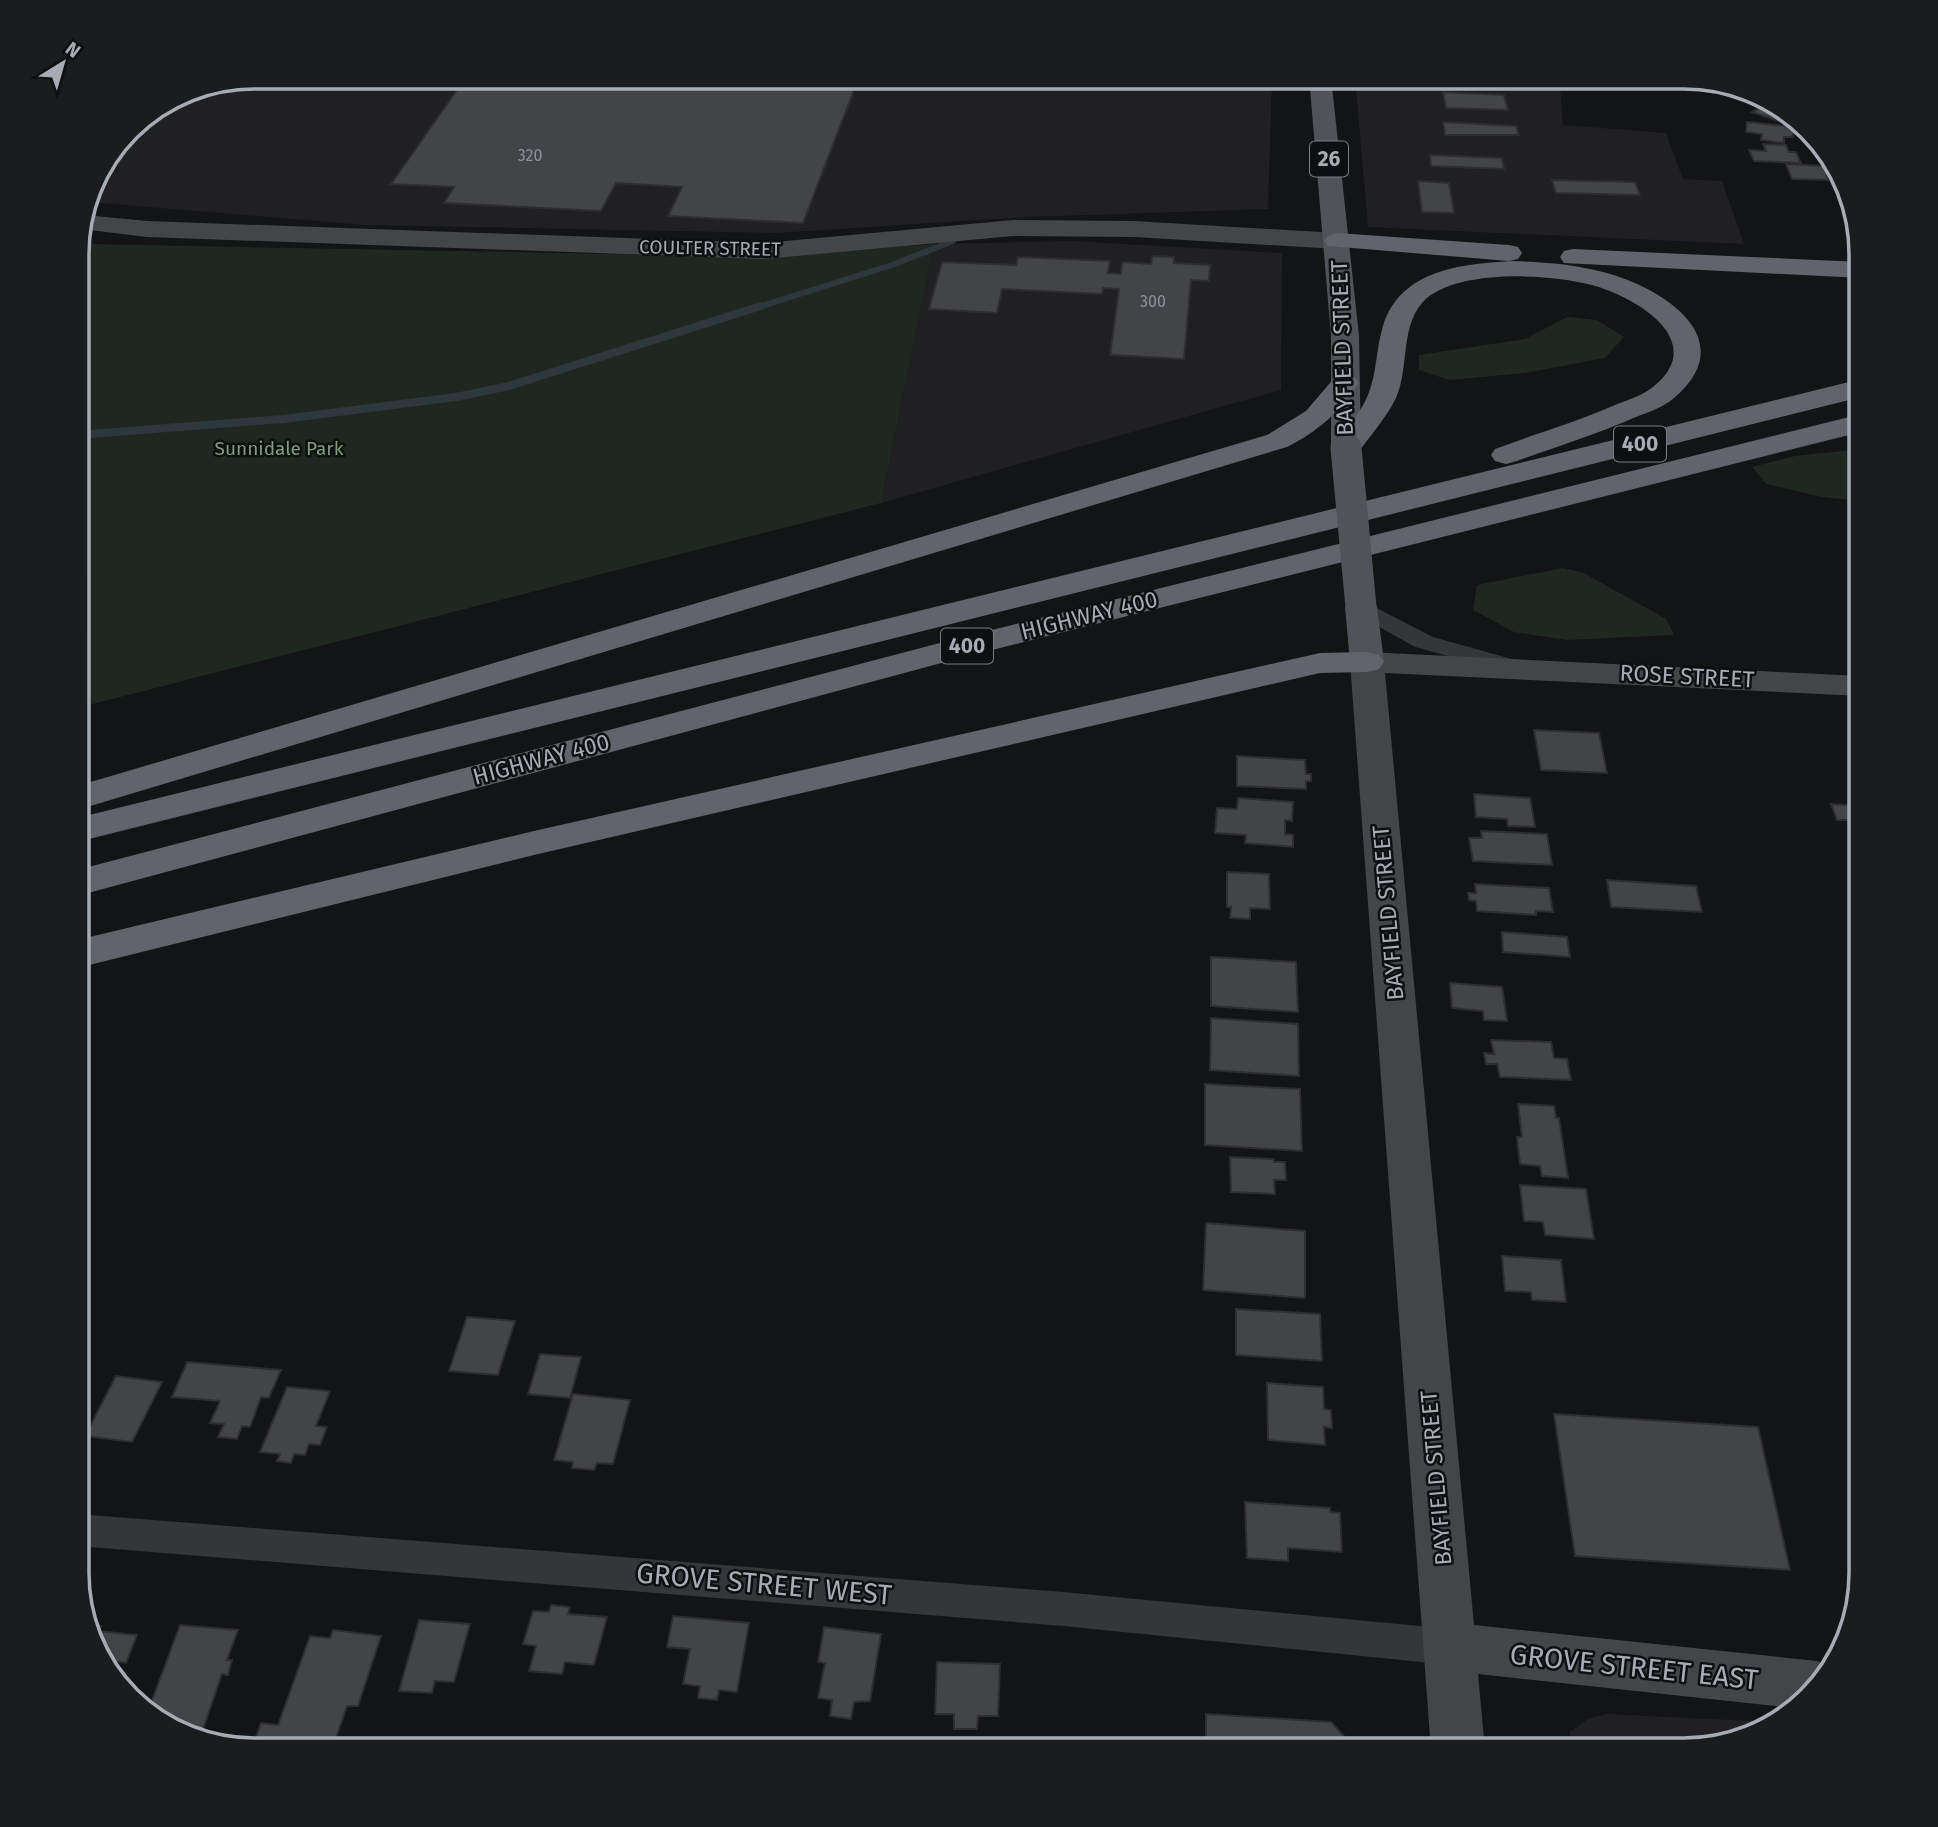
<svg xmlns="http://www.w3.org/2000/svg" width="1938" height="1827" viewBox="0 0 1938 1827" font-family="'Fira Sans',sans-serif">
  <rect width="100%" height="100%" fill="#131415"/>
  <g fill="#202022">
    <path d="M 254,77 L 1272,77 L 1268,209 L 1027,217 L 776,233 L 365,225 L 88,202 L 95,175 L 137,121 L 187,90 Z"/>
    <path d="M 1355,77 L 1657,77 L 1658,83 L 1560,85 L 1563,125 L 1666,133 L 1683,179 L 1722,181 L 1744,244 L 1368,227 Z"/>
    <path d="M 1072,241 L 1282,253 L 1281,390 L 881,503 L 934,244 Z"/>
    <path d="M 1606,1714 L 1773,1722 L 1752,1736 L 1695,1750 L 1570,1750 L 1570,1732 L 1588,1719 Z"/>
  </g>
  <g fill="#202720">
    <path d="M 78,240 L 89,244 L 763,257 L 934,244 L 881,503 L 77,708 Z"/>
    <path d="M 1567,317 L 1597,320 L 1624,337 L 1605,358 L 1525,373 L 1449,380 L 1419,370 L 1419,355 L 1525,339 Z"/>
    <path d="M 1861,449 L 1861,501 L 1822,497 L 1766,484 L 1752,467 L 1795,456 Z"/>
    <path d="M 1563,568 L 1584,573 L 1666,619 L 1674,635 L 1567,640 L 1514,632 L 1473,610 L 1477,585 Z"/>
  </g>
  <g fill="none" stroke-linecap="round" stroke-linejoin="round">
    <path stroke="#2e373c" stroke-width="6" d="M 755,308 L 892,265 L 953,241"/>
    <path stroke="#2e373c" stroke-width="8" d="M 77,435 L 283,419 L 456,397 L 509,386 L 761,306"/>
  </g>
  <g fill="#434448" stroke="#2e2e31" stroke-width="2">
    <path d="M 466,77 L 859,77 L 803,223 L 668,216 L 682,187 L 616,183 L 601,211 L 444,203 L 454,187 L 391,184 Z"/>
    <path d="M 1443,92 L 1504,95 L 1508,110 L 1446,108 Z"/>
    <path d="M 1771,102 L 1789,115 L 1783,116 L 1792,120 L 1785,123 L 1752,112 Z"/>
    <path d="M 1443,122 L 1516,126 L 1519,135 L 1445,135 Z"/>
    <path d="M 1747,122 L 1794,127 L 1793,137 L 1784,137 L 1784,143 L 1761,140 L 1762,134 L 1746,132 Z"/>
    <path d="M 1763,144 L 1786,145 L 1789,152 L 1796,152 L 1801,163 L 1754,161 L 1749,150 L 1766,151 Z"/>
    <path d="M 1430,155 L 1502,158 L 1504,169 L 1431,166 Z"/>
    <path d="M 1786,164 L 1824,166 L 1828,180 L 1792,179 Z"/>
    <path d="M 1552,180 L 1635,182 L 1640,195 L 1556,193 Z"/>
    <path d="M 1418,181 L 1449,183 L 1454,213 L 1422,212 Z"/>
    <path d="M 1152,256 L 1174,257 L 1174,263 L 1210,265 L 1209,281 L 1191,280 L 1184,359 L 1110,355 L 1119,289 L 1103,288 L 1102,294 L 1002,289 L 997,313 L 929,309 L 942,262 L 1016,265 L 1018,257 L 1110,261 L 1108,273 L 1121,274 L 1122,262 L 1151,264 Z"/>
    <path d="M 1534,730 L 1599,733 L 1607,773 L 1541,770 Z"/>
    <path d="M 1237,756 L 1305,760 L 1306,774 L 1311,774 L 1311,781 L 1306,781 L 1306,789 L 1237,786 Z"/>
    <path d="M 1474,794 L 1530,798 L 1535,827 L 1508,826 L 1507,819 L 1476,817 Z"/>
    <path d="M 1238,798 L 1293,802 L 1292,821 L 1285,820 L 1285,834 L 1293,835 L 1293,847 L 1245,843 L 1246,835 L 1215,833 L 1217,808 L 1237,809 Z"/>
    <path d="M 1831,804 L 1861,806 L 1861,840 L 1856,840 L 1850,820 L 1837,820 Z"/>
    <path d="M 1481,831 L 1547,834 L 1552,865 L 1473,861 L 1469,838 L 1482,838 Z"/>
    <path d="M 1851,862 L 1861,863 L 1861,889 L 1859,889 Z"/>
    <path d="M 1227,872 L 1269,874 L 1270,909 L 1250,908 L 1250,919 L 1230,918 L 1231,907 L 1227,907 Z"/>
    <path d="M 1607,880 L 1696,886 L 1702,912 L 1611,907 Z"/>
    <path d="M 1475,884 L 1549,888 L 1553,912 L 1536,911 L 1536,915 L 1477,911 L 1476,901 L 1469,900 L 1468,893 L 1476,893 Z"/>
    <path d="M 1502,932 L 1567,937 L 1570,957 L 1503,952 Z"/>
    <path d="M 1211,957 L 1296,962 L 1298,1012 L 1211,1006 Z"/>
    <path d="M 1450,983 L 1502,987 L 1507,1021 L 1484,1020 L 1483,1011 L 1452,1008 Z"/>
    <path d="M 1211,1018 L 1298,1024 L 1299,1076 L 1210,1070 Z"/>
    <path d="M 1491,1040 L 1551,1042 L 1554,1058 L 1567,1059 L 1571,1080 L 1500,1077 L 1497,1064 L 1486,1064 L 1484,1053 L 1494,1054 Z"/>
    <path d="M 1205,1084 L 1300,1089 L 1302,1151 L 1205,1145 Z"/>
    <path d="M 1518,1104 L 1554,1106 L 1556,1118 L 1559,1118 L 1568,1178 L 1542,1176 L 1540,1166 L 1520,1164 L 1517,1137 L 1522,1137 Z"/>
    <path d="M 1230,1157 L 1274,1159 L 1274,1162 L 1285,1162 L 1286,1180 L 1274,1180 L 1275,1194 L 1231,1192 Z"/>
    <path d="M 1520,1185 L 1586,1189 L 1594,1239 L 1545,1235 L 1543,1222 L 1524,1221 Z"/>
    <path d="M 1206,1223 L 1305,1231 L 1305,1298 L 1203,1290 Z"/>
    <path d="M 1502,1256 L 1561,1260 L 1566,1302 L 1532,1300 L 1531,1292 L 1505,1291 Z"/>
    <path d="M 1236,1309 L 1320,1314 L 1322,1361 L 1236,1355 Z"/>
    <path d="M 467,1317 L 515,1321 L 498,1375 L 449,1371 Z"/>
    <path d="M 540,1354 L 581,1357 L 570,1398 L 528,1394 Z"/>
    <path d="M 187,1362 L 281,1370 L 269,1398 L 261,1397 L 250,1427 L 242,1426 L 237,1439 L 218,1437 L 224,1424 L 210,1423 L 220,1401 L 172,1397 Z"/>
    <path d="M 116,1376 L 162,1382 L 132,1442 L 85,1436 Z"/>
    <path d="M 1267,1383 L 1323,1387 L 1324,1409 L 1331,1410 L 1332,1428 L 1324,1427 L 1325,1445 L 1268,1440 Z"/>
    <path d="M 287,1387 L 330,1391 L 316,1426 L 327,1427 L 320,1445 L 309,1444 L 305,1455 L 294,1454 L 291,1463 L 277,1461 L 280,1454 L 260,1452 Z"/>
    <path d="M 573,1394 L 630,1400 L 613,1464 L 597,1463 L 594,1470 L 572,1468 L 573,1462 L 554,1460 Z"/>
    <path d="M 1554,1414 L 1758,1427 L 1790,1570 L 1575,1556 Z"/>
    <path d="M 1245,1502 L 1330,1508 L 1330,1512 L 1340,1513 L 1342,1552 L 1288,1548 L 1288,1561 L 1247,1558 Z"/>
    <path d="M 551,1605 L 570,1607 L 568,1614 L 607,1617 L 594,1665 L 565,1662 L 562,1674 L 529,1671 L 536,1646 L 523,1644 L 533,1611 L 549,1612 Z"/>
    <path d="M 673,1616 L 749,1623 L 737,1692 L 719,1690 L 717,1700 L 698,1698 L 700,1686 L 683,1684 L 690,1649 L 667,1647 Z"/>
    <path d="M 419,1620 L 470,1624 L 454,1682 L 435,1681 L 432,1693 L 399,1691 Z"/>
    <path d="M 87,1624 L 101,1626 L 98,1631 L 137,1635 L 126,1663 L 113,1661 L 110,1669 L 91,1641 Z"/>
    <path d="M 180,1625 L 238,1630 L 227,1660 L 232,1660 L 228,1675 L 222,1674 L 203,1729 L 171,1726 L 148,1711 Z"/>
    <path d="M 824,1627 L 881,1634 L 870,1701 L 854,1702 L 851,1719 L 830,1716 L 832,1700 L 818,1698 L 825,1663 L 818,1662 Z"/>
    <path d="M 333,1630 L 381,1636 L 358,1706 L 347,1706 L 336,1738 L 320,1750 L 252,1748 L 261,1723 L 278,1725 L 310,1636 L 330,1638 Z"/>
    <path d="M 937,1662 L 1000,1664 L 998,1716 L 978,1716 L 977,1729 L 954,1729 L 954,1714 L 935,1714 Z"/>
    <path d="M 1206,1714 L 1331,1722 L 1352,1745 L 1352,1750 L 1206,1750 Z"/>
  </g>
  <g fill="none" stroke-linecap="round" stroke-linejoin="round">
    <g fill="#353639" fill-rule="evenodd">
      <path d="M 1361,600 L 1433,637 L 1519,661 L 1522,666 L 1519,671 L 1510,673 L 1415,647 L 1353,612 L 1349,607 L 1353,602 Z"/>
      <path d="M 77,1514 L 1063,1592 L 1451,1629 L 1464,1635 L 1470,1647 L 1464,1659 L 1451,1665 L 1063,1626 L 77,1546 Z"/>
    </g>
    <g fill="#434549" fill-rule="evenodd">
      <path d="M 85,215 L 147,221 L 764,243 L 1013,220 L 1134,221 L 1337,233 L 1346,236 L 1350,241 L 1346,246 L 1337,249 L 1134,237 L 1013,236 L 764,259 L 147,237 L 81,229 Z"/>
      <path d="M 1367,652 L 1861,676 L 1861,696 L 1385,673 L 1474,1625 L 1817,1661 L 1830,1666 L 1809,1698 L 1794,1708 L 1478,1674 L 1485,1750 L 1431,1750 L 1350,662 L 1355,655 Z"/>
    </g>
    <g fill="#515358" fill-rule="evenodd">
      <path d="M 1309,77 L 1331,77 L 1359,336 L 1361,448 L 1357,454 L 1346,457 L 1335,454 L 1331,448 L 1331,336 Z"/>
      <path d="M 1361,597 L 1373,600 L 1377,607 L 1384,662 L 1379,669 L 1367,672 L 1355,669 L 1350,662 L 1345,607 L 1349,600 Z"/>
    </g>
    <g fill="#61646a" fill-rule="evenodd">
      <path d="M 1337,233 L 1509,245 L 1518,247 L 1522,253 L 1518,259 L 1509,261 L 1328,246 L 1324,241 L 1328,236 Z"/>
      <path d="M 1573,249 L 1861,262 L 1861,278 L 1564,263 L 1560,257 L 1564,251 Z"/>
      <path d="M 1513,261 C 1543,262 1574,264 1603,272 C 1661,287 1744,338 1674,398 C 1664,407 1649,412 1636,417 C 1597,434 1556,447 1517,461 L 1506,464 L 1495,461 L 1491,455 L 1495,449 C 1535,434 1576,422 1615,405 C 1628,400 1643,395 1653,387 C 1710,341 1636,297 1592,285 C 1550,274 1463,269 1427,298 C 1399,322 1410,367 1396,398 C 1386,418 1370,436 1357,454 L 1346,457 L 1335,454 L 1331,448 C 1343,431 1360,415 1368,395 C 1377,373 1376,348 1383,326 C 1401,269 1462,264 1513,261 Z"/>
      <path d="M 1345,374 L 1355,377 L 1359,383 C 1339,412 1319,431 1287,447 L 77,810 L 77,786 L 1267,435 L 1306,411 L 1335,377 Z"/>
      <path d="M 1861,379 L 1861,397 L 77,842 L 77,818 Z"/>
      <path d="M 1861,414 L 1861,432 L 960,658 L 77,896 L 77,870 L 936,644 Z"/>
      <path d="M 1367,652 L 1379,655 L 1384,662 L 1379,669 L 1367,672 L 1320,673 L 534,855 L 77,968 L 77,940 L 534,831 L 1320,653 Z"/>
    </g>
    <path stroke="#515358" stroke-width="31" d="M 1346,448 L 1361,607"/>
  </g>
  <g text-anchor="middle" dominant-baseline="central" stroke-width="5" stroke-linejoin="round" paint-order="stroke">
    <g font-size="16" fill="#8e9299">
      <text x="530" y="155">320</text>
      <text x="1153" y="301">300</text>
    </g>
    <g font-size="19" fill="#a7acb4" stroke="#0e0f10">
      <text transform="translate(710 248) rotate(1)">COULTER STREET</text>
    </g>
    <g font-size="19" fill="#809d7f" stroke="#0e0f10">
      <text x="279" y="448">Sunnidale Park</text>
    </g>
    <g fill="#0e0f10" stroke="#797d83" stroke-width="2">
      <rect x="1310" y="141.5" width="38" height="35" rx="5"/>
      <rect x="1614" y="426.5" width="52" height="35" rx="5"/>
      <rect x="941" y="628.5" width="52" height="35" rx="5"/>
    </g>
    <g font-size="21" font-weight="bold" fill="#a7acb4">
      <text x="1329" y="159">26</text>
      <text x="1640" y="444">400</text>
      <text x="967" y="646">400</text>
    </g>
    <g font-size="23" fill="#a7acb4" stroke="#0e0f10">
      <text transform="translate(1342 348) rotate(-92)">BAYFIELD STREET</text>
      <text transform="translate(1089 615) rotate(-14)">HIGHWAY 400</text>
      <text transform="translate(1687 676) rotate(3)">ROSE STREET</text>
      <text transform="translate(541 759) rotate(-15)">HIGHWAY 400</text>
      <text transform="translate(1388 913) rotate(-95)">BAYFIELD STREET</text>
      <text transform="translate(1436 1478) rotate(-95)">BAYFIELD STREET</text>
    </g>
    <g font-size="28" fill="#a7acb4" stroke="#0e0f10">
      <text transform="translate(764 1584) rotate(5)">GROVE STREET WEST</text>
      <text transform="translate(1634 1667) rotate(6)">GROVE STREET EAST</text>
    </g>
  </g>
  <path d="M0 0H1938V1827H0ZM254 89H1684A165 165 0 0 1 1849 254V1573A165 165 0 0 1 1684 1738H254A165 165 0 0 1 89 1573V254A165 165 0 0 1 254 89Z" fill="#1a1c1d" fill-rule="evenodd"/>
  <path fill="none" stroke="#a7acb4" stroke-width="3.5" d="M254 89H1684A165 165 0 0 1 1849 254V1573A165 165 0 0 1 1684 1738H254A165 165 0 0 1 89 1573V254A165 165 0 0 1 254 89Z"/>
  <g transform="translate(63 63) rotate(37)" stroke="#0e0f10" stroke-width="5" paint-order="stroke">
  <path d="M0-5L12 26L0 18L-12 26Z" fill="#a7acb4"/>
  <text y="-10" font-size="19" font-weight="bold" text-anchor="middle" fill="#a7acb4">N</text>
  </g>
</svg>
